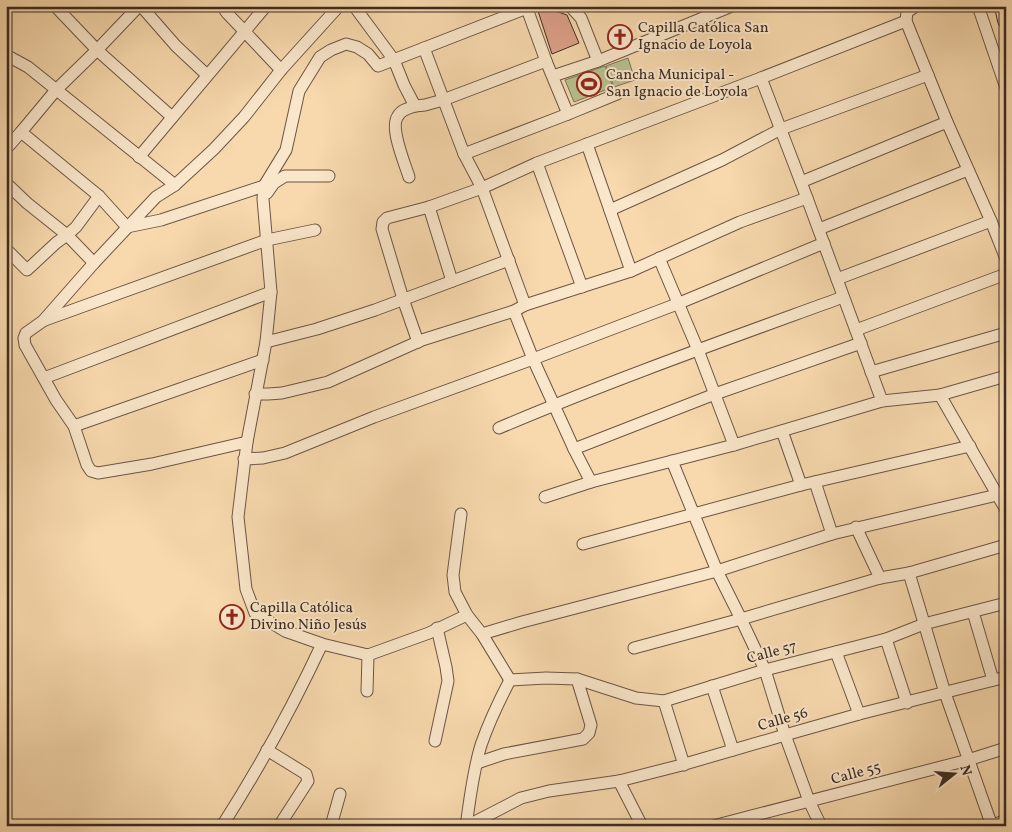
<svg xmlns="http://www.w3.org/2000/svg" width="1012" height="832" viewBox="0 0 1012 832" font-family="Vollkorn,serif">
  <rect width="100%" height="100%" fill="#f7d9ad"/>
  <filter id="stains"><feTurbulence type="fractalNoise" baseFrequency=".004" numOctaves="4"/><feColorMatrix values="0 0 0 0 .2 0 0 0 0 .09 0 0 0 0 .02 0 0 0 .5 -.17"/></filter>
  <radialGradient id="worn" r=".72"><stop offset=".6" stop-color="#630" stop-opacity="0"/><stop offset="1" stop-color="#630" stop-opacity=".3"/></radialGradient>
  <g fill="#b8c08e" stroke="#7a7658">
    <path d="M 628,58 L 635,80 L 614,87 L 606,66 Z"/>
    <path d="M 605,66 L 613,87 L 574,102 L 565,80 Z"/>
  </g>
  <path fill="#dea18a" stroke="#3c2b22" d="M 541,6 L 567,15 L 579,43 L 552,54 L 537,8 Z"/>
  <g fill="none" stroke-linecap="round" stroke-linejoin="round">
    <defs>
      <g id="street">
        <path d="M 55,6 L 97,50 L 172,117"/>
        <path d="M 141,6 L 176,46 L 207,75"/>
        <path d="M 222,6 L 227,13 L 281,70"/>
        <path d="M 354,6 L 394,60 L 404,85 L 415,106 L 425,105 L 443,100 L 546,61"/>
        <path d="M 526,6 L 546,61 L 568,114"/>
        <path d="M 570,6 L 581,18 L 598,61"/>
        <path d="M 916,6 L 907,12 L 906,21 L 947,122 L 991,221 L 1006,259"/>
        <path d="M 978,6 L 1006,88"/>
        <path d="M 527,8 L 378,66 L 368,54 L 357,47 L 346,44 L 331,50 L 320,57 L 299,91 L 286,150 L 264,186 L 263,199 L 271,292 L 266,342 L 247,442 L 238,517 L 246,589 L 255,613 L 285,631 L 322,644 L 368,655 L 429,633 L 467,615 L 482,634 L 510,680 L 546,678 L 577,679 L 636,698 L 664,701 L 765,670 L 886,639 L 924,624 L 1006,603"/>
        <path d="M 424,48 L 464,154 L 482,188 L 525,305"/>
        <path d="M 6,55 L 28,67 L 175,185"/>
        <path d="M 553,76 L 598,61 L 732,6"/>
        <path d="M 761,78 L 807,198 L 882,401"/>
        <path d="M 587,144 L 631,271"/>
        <path d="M 6,149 L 21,132"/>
        <path d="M 464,154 L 568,114 L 617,94"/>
        <path d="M 139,157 L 266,6"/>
        <path d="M 537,163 L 582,287"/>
        <path d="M 409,177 C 405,164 389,127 398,116 C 401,110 409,108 415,106"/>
        <path d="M 801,182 L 947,122"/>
        <path d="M 6,183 L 27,203 L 67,235 L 94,263"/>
        <path d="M 267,193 L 274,183 L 285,176 L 329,176"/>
        <path d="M 99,196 L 127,227"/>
        <path d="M 429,207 L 452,281"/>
        <path d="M 610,210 L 722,160 L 781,129 L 928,75"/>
        <path d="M 127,227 L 161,220 L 264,186"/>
        <path d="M 819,229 L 968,170"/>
        <path d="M 6,249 L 27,270 L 56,243 L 67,235 L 76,227 L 99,196 L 21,132 L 56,90 L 97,50 L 139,6"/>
        <path d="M 659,258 L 698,350 L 734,445"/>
        <path d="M 837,279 L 991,221"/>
        <path d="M 514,311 L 533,359 L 574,449 L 591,482 L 734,445 L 882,401 L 940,395 L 1006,376"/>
        <path d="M 45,320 L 267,240 L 315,230"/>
        <path d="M 856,330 L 1006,274"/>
        <path d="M 266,342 L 317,329 L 375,310 L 509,260"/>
        <path d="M 418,342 L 403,299 L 382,229 L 383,222 L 387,218 L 429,207 L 482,188 L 537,163 L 761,78 L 906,21"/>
        <path d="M 871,372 L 1006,333"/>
        <path d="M 44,378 L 271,292"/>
        <path d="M 255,394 L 268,394 L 282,393 L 328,382 L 422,340 L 514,311 L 525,305 L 631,271 L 740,222 L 807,198"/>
        <path d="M 940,395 L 1006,510"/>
        <path d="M 74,426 L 263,360"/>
        <path d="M 499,428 C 612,380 728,339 843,297"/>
        <path d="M 782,431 L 801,485"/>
        <path d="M 247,442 L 152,464 L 98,473 L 91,471 L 87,465 L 74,426 L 56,400 L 25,345 L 24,338 L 26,333 L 43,321 L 94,263 L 156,197 L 175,185 L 214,149 L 244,117 L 281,70 L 339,6"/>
        <path d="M 574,449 L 715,394 L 861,343"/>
        <path d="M 244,459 L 263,458 L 285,453 L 374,417 L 533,359 L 677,304 L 824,243"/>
        <path d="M 672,461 L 717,571 L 741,619 L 765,670 L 785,735 L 809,801 L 821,826"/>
        <path d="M 815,482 L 832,534"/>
        <path d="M 545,497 L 591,482"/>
        <path d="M 461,514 L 453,575 L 455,592 L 467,615"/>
        <path d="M 856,527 L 880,578"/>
        <path d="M 583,544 L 801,485 L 970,446"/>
        <path d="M 909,573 L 945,693 L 992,826"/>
        <path d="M 973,612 L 993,680"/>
        <path d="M 482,634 L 522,622 L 717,571 L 832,534 L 997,495 L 1006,491"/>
        <path d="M 886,639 L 907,703"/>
        <path d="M 634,648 L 741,619 L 880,578 L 909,573 L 1006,545"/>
        <path d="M 836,652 L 859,714"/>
        <path d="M 712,686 L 733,750"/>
        <path d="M 367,691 L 368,655"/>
        <path d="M 664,701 L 684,765"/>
        <path d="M 435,741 L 448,681 L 446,667 L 437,628"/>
        <path d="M 267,750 L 306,774 L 308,781 L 279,826"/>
        <path d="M 477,763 L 504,754 L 583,739 L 589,733 L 591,725 L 577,679"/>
        <path d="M 222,826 C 259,768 293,706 322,644"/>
        <path d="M 331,826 L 340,794"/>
        <path d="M 466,826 C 470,799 473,771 481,745 C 489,722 499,701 510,680"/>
        <path d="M 467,826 L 521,798 L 549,791 L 619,781"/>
        <path d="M 642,826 L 619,781 L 678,766 L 785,735 L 859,714 L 1006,677"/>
        <path d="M 713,826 L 968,760 L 1006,748"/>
        <path d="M 991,826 L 1006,820"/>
      </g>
      <path id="secondary" d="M 1003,6 L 1006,20"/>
    </defs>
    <use href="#street" stroke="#6b5645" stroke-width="13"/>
    <use href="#secondary" stroke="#3c2b22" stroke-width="18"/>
    <use href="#street" stroke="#fae6ca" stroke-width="11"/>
    <use href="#secondary" stroke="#fae6ca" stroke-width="16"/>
  </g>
  <defs>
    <symbol id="church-ring" viewBox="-11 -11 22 22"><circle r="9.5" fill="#fae6ca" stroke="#8f2418" stroke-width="1.5"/><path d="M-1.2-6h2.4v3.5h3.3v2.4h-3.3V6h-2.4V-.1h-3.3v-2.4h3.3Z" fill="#8f2418"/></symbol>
    <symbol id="stadium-ring" viewBox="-11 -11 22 22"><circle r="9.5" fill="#fae6ca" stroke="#8f2418" stroke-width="1.5"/><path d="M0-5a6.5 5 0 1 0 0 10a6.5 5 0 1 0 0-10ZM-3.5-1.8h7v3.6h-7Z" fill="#8f2418"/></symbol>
  </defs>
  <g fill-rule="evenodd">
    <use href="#church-ring" x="606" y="23" width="28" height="28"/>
    <use href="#stadium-ring" x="575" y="70" width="28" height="28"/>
    <use href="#church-ring" x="218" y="603" width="28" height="28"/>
  </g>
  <g text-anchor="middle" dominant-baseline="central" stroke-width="4" stroke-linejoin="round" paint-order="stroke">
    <g font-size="15" fill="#3c2b22" stroke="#fae6ca" text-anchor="start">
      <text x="638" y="28">Capilla Católica San<tspan x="638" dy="17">Ignacio de Loyola</tspan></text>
      <text x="606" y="75">Cancha Municipal -<tspan x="606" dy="17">San Ignacio de Loyola</tspan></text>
      <text x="250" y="608">Capilla Católica<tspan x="250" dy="17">Divino Niño Jesús</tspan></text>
    </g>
    <g font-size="15" fill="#3c2b22" stroke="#fae6ca">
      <text transform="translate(772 653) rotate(-15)">Calle 57</text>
      <text transform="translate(783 720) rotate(-16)">Calle 56</text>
      <text transform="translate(856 774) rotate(-15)">Calle 55</text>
    </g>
  </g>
  <rect width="1012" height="832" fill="none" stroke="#f7d9ad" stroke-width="25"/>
  <rect x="8" y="8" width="997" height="817" fill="none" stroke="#3c2b22" stroke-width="2.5"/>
  <rect x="12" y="12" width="987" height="807" fill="none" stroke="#3c2b22"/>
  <g transform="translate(954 774) rotate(73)" stroke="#fae6ca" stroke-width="4" paint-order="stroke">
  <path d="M0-4L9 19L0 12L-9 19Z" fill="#3c2b22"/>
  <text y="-8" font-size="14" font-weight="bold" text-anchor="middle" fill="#3c2b22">N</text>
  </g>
  <rect width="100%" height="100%" filter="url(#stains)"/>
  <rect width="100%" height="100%" fill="url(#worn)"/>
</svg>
